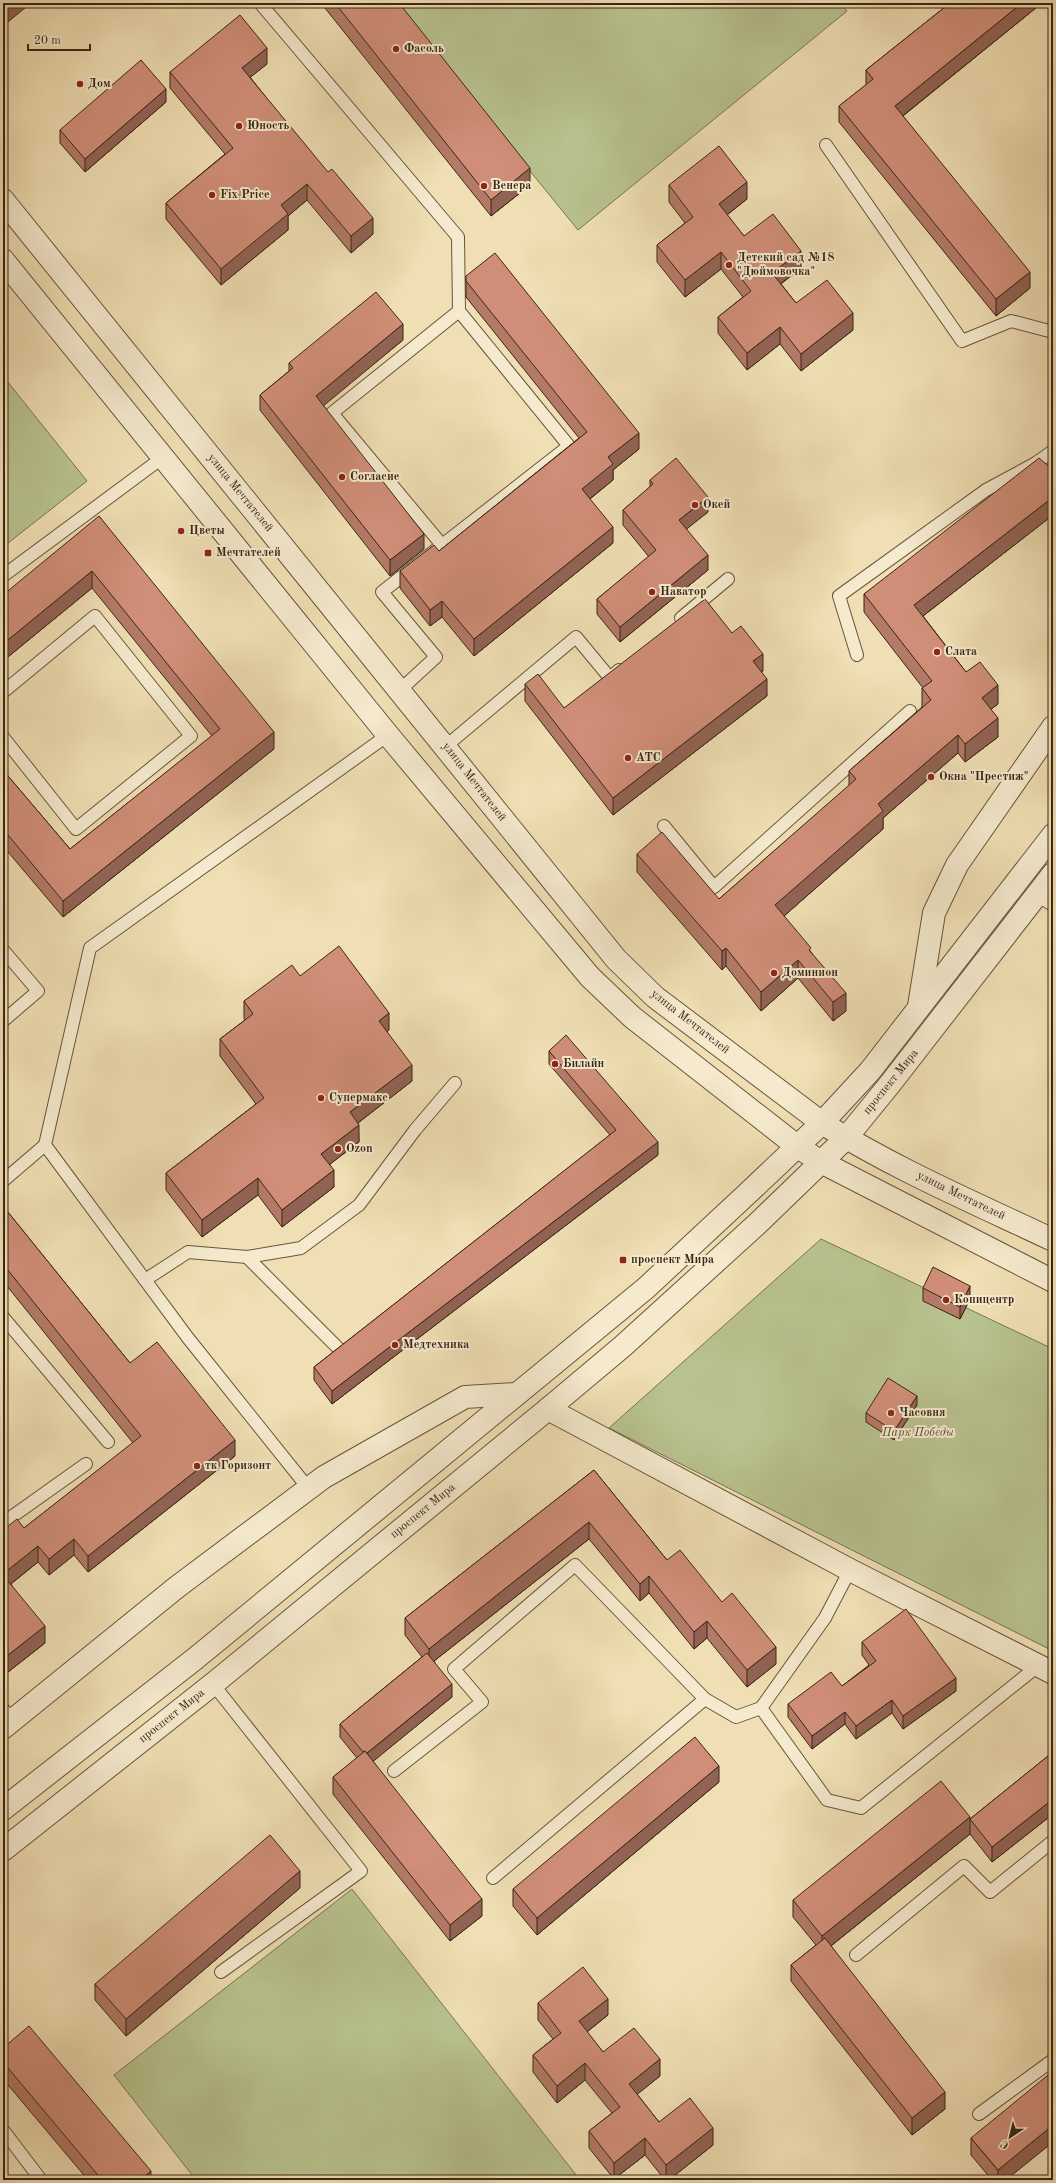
<svg xmlns="http://www.w3.org/2000/svg" width="1056" height="2183" viewBox="0 0 1056 2183" font-family="'Old Standard TT',serif">
  <rect width="100%" height="100%" fill="#f0dfb4"/>
  <filter id="stains"><feTurbulence type="fractalNoise" baseFrequency=".005" numOctaves="4"/><feColorMatrix values="0 0 0 0 .2 0 0 0 0 .09 0 0 0 0 .02 0 0 0 .5 -.17"/></filter>
  <radialGradient id="worn" r=".72"><stop offset=".6" stop-color="#630" stop-opacity="0"/><stop offset="1" stop-color="#630" stop-opacity=".3"/></radialGradient>
  <g fill="#b8c28e" stroke="#797451">
    <path d="M 393,3 L 840,3 L 847,11 L 578,230 Z"/>
    <path d="M 3,376 L 87,481 L 3,547 Z"/>
    <path d="M 821,1239 L 1053,1349 L 1053,1651 L 609,1428 Z"/>
    <path d="M 352,1889 L 580,2180 L 196,2180 L 114,2075 Z"/>
  </g>
  <g fill="none" stroke-linecap="round" stroke-linejoin="round">
    <defs>
      <g id="service">
        <path d="M 260,3 L 458,237 L 459,311 L 569,446 L 382,592 L 436,657 L 399,691"/>
        <path d="M 826,145 L 962,341 L 1011,321 L 1053,332"/>
        <path d="M 1036,463 L 1053,451"/>
        <path d="M 442,545 L 332,413 L 459,311"/>
        <path d="M 3,576 L 162,458"/>
        <path d="M 681,618 L 728,579"/>
        <path d="M 857,655 L 839,596 L 986,490 L 1036,463 L 1053,480"/>
        <path d="M 3,692 L 95,616 L 191,736 L 76,829 L 3,737"/>
        <path d="M 446,746 L 576,637 L 610,678 L 619,670"/>
        <path d="M 664,826 L 714,887 L 910,711"/>
        <path d="M 1036,895 L 1053,905"/>
        <path d="M 3,950 L 38,991 L 3,1021"/>
        <path d="M 3,1181 L 45,1145"/>
        <path d="M 247,1257 L 337,1347"/>
        <path d="M 145,1280 L 188,1252 L 247,1257 L 301,1248 L 359,1205 L 415,1130 L 455,1083"/>
        <path d="M 3,1317 L 108,1442"/>
        <path d="M 309,1489 L 188,1338 L 45,1145 L 90,948 L 388,735"/>
        <path d="M 3,1523 L 86,1464"/>
        <path d="M 213,1684 L 361,1871 L 221,1972"/>
        <path d="M 761,1708 L 827,1800 L 861,1808 L 1039,1665"/>
        <path d="M 3,1709 L 13,1721"/>
        <path d="M 394,1771 L 482,1702 L 454,1669 L 575,1565 L 705,1699 L 736,1717 L 761,1708 L 825,1618 L 850,1570"/>
        <path d="M 493,1878 L 705,1699"/>
        <path d="M 856,1955 L 964,1866 L 990,1892 L 1053,1841"/>
        <path d="M 979,2114 L 1053,2060"/>
        <path d="M 3,2130 L 41,2180"/>
      </g>
      <g id="minor">
        <path d="M 919,1006 L 934,913 L 957,865 L 1053,727"/>
        <path d="M 548,1409 L 850,1570 L 1053,1673"/>
        <path d="M 3,1728 L 177,1587 L 324,1477 L 465,1397 L 516,1394"/>
      </g>
      <g id="tertiary">
        <path d="M 3,200 L 616,959 L 655,997 L 822,1123 C 895,1169 975,1203 1053,1240"/>
        <path d="M 3,260 L 388,735 L 590,977 L 632,1017 L 798,1147 L 821,1162 L 1053,1281"/>
        <path d="M 3,1809 L 196,1658 L 646,1288 L 748,1193 L 822,1123 L 870,1071 L 1053,835"/>
        <path d="M 3,1850 L 213,1684 L 548,1409 L 623,1346 L 756,1225 L 846,1138 L 890,1084 L 1053,874"/>
      </g>
    </defs>
    <use href="#service" stroke="#68543c" stroke-width="14"/>
    <use href="#minor" stroke="#68543c" stroke-width="24"/>
    <use href="#tertiary" stroke="#68543c" stroke-width="24"/>
    <use href="#service" stroke="#f5eace" stroke-width="12"/>
    <use href="#minor" stroke="#f5eace" stroke-width="22"/>
    <use href="#tertiary" stroke="#f5eace" stroke-width="22"/>
  </g>
  <g fill="#b37a67" stroke="#3a2614">
    <path d="M 321,3 L 399,3 L 530,185 L 491,216 Z"/>
    <path d="M 950,3 L 1042,3 L 903,116 L 1030,288 L 996,316 L 839,122 L 839,106 L 866,85 L 866,70 Z"/>
    <path d="M 267,64 L 250,77 L 373,234 L 351,253 L 307,200 L 288,216 L 288,230 L 221,285 L 166,219 L 166,203 L 225,154 L 170,88 L 170,72 Z"/>
    <path d="M 166,102 L 85,172 L 60,143 L 60,130 Z"/>
    <path d="M 669,185 L 747,199 L 727,215 L 744,236 L 801,268 L 781,284 L 796,303 L 853,330 L 801,371 L 780,344 L 747,370 L 718,333 L 718,317 L 743,297 L 721,269 L 685,297 L 657,262 L 657,245 L 685,223 L 669,202 Z"/>
    <path d="M 466,276 L 639,449 L 613,470 L 613,480 L 590,499 L 613,543 L 474,656 L 442,617 L 430,626 L 400,588 L 400,571 L 439,551 L 579,438 L 466,297 Z"/>
    <path d="M 403,340 L 323,405 L 424,549 L 390,576 L 260,410 L 260,395 L 289,371 L 289,363 Z"/>
    <path d="M 1053,447 L 1053,515 L 923,616 L 966,672 L 998,704 L 991,709 L 998,737 L 965,762 L 958,753 L 883,818 L 883,829 L 784,916 L 811,952 L 846,1011 L 833,1021 L 798,978 L 761,1011 L 726,966 L 722,970 L 637,872 L 637,854 L 719,899 L 849,786 L 849,771 L 922,707 L 922,688 L 923,688 L 864,612 L 864,594 L 1052,468 L 1051,467 L 1051,449 Z"/>
    <path d="M 650,480 L 708,512 L 686,529 L 708,570 L 620,642 L 597,614 L 597,599 L 649,557 L 623,525 L 623,510 L 650,487 Z"/>
    <path d="M 99,516 L 274,749 L 63,917 L 3,846 L 3,770 L 70,849 L 212,736 L 92,588 L 3,661 Z"/>
    <path d="M 732,633 L 763,671 L 761,672 L 767,696 L 613,815 L 525,701 L 525,684 L 564,708 Z"/>
    <path d="M 300,976 L 389,1030 L 387,1032 L 412,1081 L 358,1123 L 359,1142 L 330,1164 L 334,1187 L 282,1227 L 258,1195 L 202,1237 L 166,1190 L 166,1173 L 256,1104 L 220,1056 L 220,1039 L 245,1020 L 244,1018 L 244,1001 Z"/>
    <path d="M 549,1051 L 658,1155 L 332,1404 L 314,1380 L 314,1367 L 610,1135 L 549,1064 Z"/>
    <path d="M 3,1206 L 130,1363 L 235,1456 L 88,1572 L 74,1555 L 49,1575 L 38,1562 L 11,1584 L 45,1643 L 3,1676 L 3,1530 L 24,1528 L 133,1443 L 3,1281 Z"/>
    <path d="M 923,1288 L 970,1299 L 960,1319 L 923,1301 Z"/>
    <path d="M 917,1405 L 894,1440 L 866,1422 L 866,1413 Z"/>
    <path d="M 594,1470 L 667,1560 L 722,1602 L 776,1664 L 747,1687 L 707,1638 L 694,1649 L 649,1593 L 640,1601 L 589,1539 L 434,1661 L 452,1697 L 373,1761 L 482,1916 L 450,1941 L 333,1794 L 333,1777 L 357,1758 L 340,1737 L 340,1724 L 422,1657 L 405,1635 L 405,1618 Z"/>
    <path d="M 862,1642 L 956,1691 L 903,1729 L 892,1713 L 856,1739 L 845,1724 L 812,1749 L 788,1717 L 788,1704 L 842,1686 L 869,1665 L 862,1655 Z"/>
    <path d="M 1053,1752 L 1053,1814 L 992,1862 L 970,1834 L 831,1946 L 945,2109 L 912,2135 L 791,1981 L 791,1965 L 816,1945 L 793,1917 L 793,1900 L 970,1819 Z"/>
    <path d="M 719,1782 L 537,1935 L 513,1906 L 513,1889 Z"/>
    <path d="M 300,1888 L 126,2036 L 95,2000 L 95,1984 Z"/>
    <path d="M 538,2003 L 608,2015 L 587,2032 L 603,2052 L 660,2076 L 637,2094 L 659,2122 L 713,2145 L 669,2180 L 665,2180 L 645,2155 L 614,2179 L 589,2148 L 589,2131 L 612,2113 L 585,2080 L 557,2103 L 533,2072 L 533,2055 L 553,2039 L 538,2020 Z"/>
    <path d="M 3,2048 L 151,2180 L 88,2180 L 3,2079 Z"/>
    <path d="M 971,2138 L 1006,2180 L 992,2180 L 971,2155 Z"/>
  </g>
  <g fill="#926354" stroke="#3a2614">
    <path d="M 10,3 L 31,3 L 3,26 L 3,9 Z"/>
    <path d="M 1022,3 L 1042,3 L 895,122 L 895,106 Z"/>
    <path d="M 267,48 L 267,64 L 242,84 L 242,68 Z"/>
    <path d="M 166,89 L 166,102 L 85,172 L 85,159 Z"/>
    <path d="M 530,168 L 530,185 L 491,216 L 491,200 Z"/>
    <path d="M 747,182 L 747,199 L 719,221 L 719,204 Z"/>
    <path d="M 307,184 L 307,200 L 288,216 L 288,230 L 221,285 L 221,269 L 281,205 Z"/>
    <path d="M 373,218 L 373,234 L 351,253 L 351,236 Z"/>
    <path d="M 801,251 L 801,268 L 772,290 L 772,273 Z"/>
    <path d="M 721,252 L 721,269 L 685,297 L 685,280 Z"/>
    <path d="M 1030,272 L 1030,288 L 996,316 L 996,299 Z"/>
    <path d="M 853,313 L 853,330 L 801,371 L 801,354 Z"/>
    <path d="M 403,324 L 403,340 L 316,412 L 316,396 Z"/>
    <path d="M 780,327 L 780,344 L 747,370 L 747,353 Z"/>
    <path d="M 639,433 L 639,449 L 613,470 L 613,480 L 582,505 L 582,489 L 608,457 Z"/>
    <path d="M 708,497 L 708,512 L 679,535 L 679,520 Z"/>
    <path d="M 1053,497 L 1053,515 L 914,623 L 914,605 Z"/>
    <path d="M 613,527 L 613,543 L 474,656 L 474,639 Z"/>
    <path d="M 424,534 L 424,549 L 390,576 L 390,560 Z"/>
    <path d="M 708,555 L 708,570 L 620,642 L 620,627 Z"/>
    <path d="M 92,571 L 92,588 L 3,661 L 3,644 Z"/>
    <path d="M 442,601 L 442,617 L 430,626 L 430,610 Z"/>
    <path d="M 763,654 L 763,671 L 753,678 L 753,661 Z"/>
    <path d="M 767,679 L 767,696 L 613,815 L 613,798 Z"/>
    <path d="M 998,685 L 998,704 L 982,716 L 982,698 Z"/>
    <path d="M 998,718 L 998,737 L 965,762 L 965,744 Z"/>
    <path d="M 274,732 L 274,749 L 63,917 L 63,901 Z"/>
    <path d="M 958,735 L 958,753 L 883,818 L 883,829 L 775,924 L 775,905 L 878,804 Z"/>
    <path d="M 726,948 L 726,966 L 722,970 L 722,951 Z"/>
    <path d="M 798,960 L 798,978 L 761,1011 L 761,992 Z"/>
    <path d="M 846,993 L 846,1011 L 833,1021 L 833,1002 Z"/>
    <path d="M 389,1013 L 389,1030 L 379,1038 L 379,1021 Z"/>
    <path d="M 412,1065 L 412,1081 L 350,1129 L 350,1112 Z"/>
    <path d="M 359,1125 L 359,1142 L 321,1171 L 321,1154 Z"/>
    <path d="M 658,1142 L 658,1155 L 332,1404 L 332,1391 Z"/>
    <path d="M 334,1170 L 334,1187 L 282,1227 L 282,1210 Z"/>
    <path d="M 258,1178 L 258,1195 L 202,1237 L 202,1220 Z"/>
    <path d="M 970,1286 L 970,1299 L 960,1319 L 960,1307 Z"/>
    <path d="M 917,1396 L 917,1405 L 894,1440 L 894,1431 Z"/>
    <path d="M 235,1440 L 235,1456 L 88,1572 L 88,1556 Z"/>
    <path d="M 589,1522 L 589,1539 L 429,1665 L 429,1649 Z"/>
    <path d="M 74,1539 L 74,1555 L 49,1575 L 49,1559 Z"/>
    <path d="M 38,1546 L 38,1562 L 3,1590 L 3,1574 Z"/>
    <path d="M 649,1576 L 649,1593 L 640,1601 L 640,1584 Z"/>
    <path d="M 707,1621 L 707,1638 L 694,1649 L 694,1632 Z"/>
    <path d="M 45,1626 L 45,1643 L 3,1676 L 3,1659 Z"/>
    <path d="M 776,1647 L 776,1664 L 747,1687 L 747,1670 Z"/>
    <path d="M 956,1678 L 956,1691 L 903,1729 L 903,1716 Z"/>
    <path d="M 452,1684 L 452,1697 L 365,1768 L 365,1755 Z"/>
    <path d="M 892,1700 L 892,1713 L 856,1739 L 856,1726 Z"/>
    <path d="M 845,1712 L 845,1724 L 812,1749 L 812,1736 Z"/>
    <path d="M 719,1766 L 719,1782 L 537,1935 L 537,1918 Z"/>
    <path d="M 1053,1799 L 1053,1814 L 992,1862 L 992,1847 Z"/>
    <path d="M 970,1817 L 970,1834 L 822,1953 L 822,1936 Z"/>
    <path d="M 300,1871 L 300,1888 L 126,2036 L 126,2019 Z"/>
    <path d="M 482,1899 L 482,1916 L 450,1941 L 450,1925 Z"/>
    <path d="M 608,1999 L 608,2015 L 579,2038 L 579,2021 Z"/>
    <path d="M 660,2059 L 660,2076 L 629,2101 L 629,2084 Z"/>
    <path d="M 585,2063 L 585,2080 L 557,2103 L 557,2086 Z"/>
    <path d="M 945,2092 L 945,2109 L 912,2135 L 912,2118 Z"/>
    <path d="M 1053,2125 L 1053,2142 L 1006,2180 L 998,2180 L 998,2170 Z"/>
    <path d="M 713,2128 L 713,2145 L 669,2180 L 666,2180 L 666,2165 Z"/>
    <path d="M 645,2138 L 645,2155 L 614,2179 L 614,2163 Z"/>
    <path d="M 151,2171 L 151,2180 L 140,2180 Z"/>
  </g>
  <g fill="#d08e78" stroke="#3a2614">
    <path d="M 3,3 L 10,3 L 3,9 Z"/>
    <path d="M 335,3 L 399,3 L 530,168 L 491,200 Z"/>
    <path d="M 950,3 L 1022,3 L 895,106 L 1030,272 L 996,299 L 839,106 L 873,79 L 866,70 Z"/>
    <path d="M 240,15 L 267,48 L 242,68 L 328,172 L 332,169 L 373,218 L 351,236 L 307,184 L 281,205 L 288,214 L 221,269 L 166,203 L 233,148 L 170,72 Z"/>
    <path d="M 141,60 L 166,89 L 85,159 L 60,130 Z"/>
    <path d="M 719,146 L 747,182 L 719,204 L 744,236 L 773,214 L 801,251 L 772,273 L 796,303 L 827,280 L 853,313 L 801,354 L 780,327 L 747,353 L 718,317 L 751,291 L 721,252 L 685,280 L 657,245 L 693,217 L 669,185 Z"/>
    <path d="M 495,253 L 639,433 L 608,457 L 613,464 L 582,489 L 613,527 L 474,639 L 442,601 L 430,610 L 400,571 L 434,545 L 439,551 L 587,432 L 466,281 L 466,276 Z"/>
    <path d="M 376,292 L 403,324 L 316,396 L 424,534 L 390,560 L 260,395 L 293,368 L 289,363 Z"/>
    <path d="M 676,458 L 708,497 L 679,520 L 708,555 L 620,627 L 597,599 L 656,550 L 623,510 L 653,484 L 650,480 Z"/>
    <path d="M 1039,458 L 1051,468 L 1053,468 L 1053,497 L 914,605 L 966,672 L 980,662 L 998,685 L 982,698 L 998,718 L 965,744 L 958,735 L 878,804 L 883,811 L 775,905 L 811,948 L 809,950 L 846,993 L 833,1002 L 798,960 L 761,992 L 726,948 L 722,951 L 637,854 L 662,832 L 719,899 L 856,779 L 849,771 L 931,700 L 922,688 L 932,681 L 864,594 Z"/>
    <path d="M 99,516 L 274,732 L 63,901 L 3,829 L 3,770 L 70,849 L 220,729 L 92,571 L 3,644 L 3,595 Z"/>
    <path d="M 705,599 L 732,633 L 741,626 L 763,654 L 753,661 L 767,679 L 613,798 L 525,684 L 538,674 L 564,708 Z"/>
    <path d="M 339,946 L 389,1013 L 379,1021 L 412,1065 L 350,1112 L 359,1125 L 321,1154 L 334,1170 L 282,1210 L 258,1178 L 202,1220 L 166,1173 L 264,1098 L 220,1039 L 253,1014 L 244,1001 L 292,965 L 300,976 Z"/>
    <path d="M 566,1035 L 658,1142 L 332,1391 L 314,1367 L 616,1130 L 549,1051 Z"/>
    <path d="M 3,1206 L 130,1363 L 157,1342 L 235,1440 L 88,1556 L 74,1539 L 49,1559 L 38,1546 L 3,1574 L 3,1530 L 17,1519 L 24,1528 L 141,1436 L 3,1264 Z"/>
    <path d="M 933,1267 L 970,1286 L 960,1307 L 923,1288 Z"/>
    <path d="M 888,1378 L 917,1396 L 894,1431 L 866,1413 Z"/>
    <path d="M 594,1470 L 667,1560 L 680,1550 L 722,1602 L 732,1593 L 776,1647 L 747,1670 L 707,1621 L 694,1632 L 649,1576 L 640,1584 L 589,1522 L 429,1649 L 405,1618 Z"/>
    <path d="M 3,1575 L 45,1626 L 3,1659 Z"/>
    <path d="M 906,1609 L 956,1678 L 903,1716 L 892,1700 L 856,1726 L 845,1712 L 812,1736 L 788,1704 L 831,1672 L 842,1686 L 876,1661 L 862,1642 Z"/>
    <path d="M 427,1653 L 452,1684 L 367,1753 L 365,1751 L 363,1752 L 340,1724 Z"/>
    <path d="M 695,1737 L 719,1766 L 537,1918 L 513,1889 Z"/>
    <path d="M 365,1751 L 482,1899 L 450,1925 L 333,1777 Z"/>
    <path d="M 1053,1752 L 1053,1799 L 992,1847 L 970,1819 Z"/>
    <path d="M 941,1781 L 970,1817 L 822,1936 L 793,1900 Z"/>
    <path d="M 270,1835 L 300,1871 L 126,2019 L 95,1984 Z"/>
    <path d="M 825,1938 L 945,2092 L 912,2118 L 791,1965 Z"/>
    <path d="M 583,1967 L 608,1999 L 579,2021 L 603,2052 L 634,2028 L 660,2059 L 629,2084 L 659,2122 L 690,2098 L 713,2128 L 666,2165 L 645,2138 L 614,2163 L 589,2131 L 620,2107 L 585,2063 L 557,2086 L 533,2055 L 561,2033 L 538,2003 Z"/>
    <path d="M 29,2026 L 151,2171 L 140,2180 L 102,2180 L 3,2062 L 3,2048 Z"/>
    <path d="M 1053,2071 L 1053,2125 L 998,2170 L 971,2138 Z"/>
  </g>
  <g fill="#8f2418" stroke="#f5eace" stroke-width="1.5">
    <circle cx="396" cy="49" r="4"/>
    <circle cx="80" cy="84" r="4"/>
    <circle cx="239" cy="126" r="4"/>
    <circle cx="484" cy="186" r="4"/>
    <circle cx="212" cy="195" r="4"/>
    <circle cx="729" cy="265" r="4"/>
    <circle cx="342" cy="477" r="4"/>
    <circle cx="695" cy="505" r="4"/>
    <circle cx="181" cy="531" r="4"/>
    <rect x="204" y="549" width="8" height="8" rx="2"/>
    <circle cx="652" cy="592" r="4"/>
    <circle cx="937" cy="652" r="4"/>
    <circle cx="628" cy="758" r="4"/>
    <circle cx="931" cy="777" r="4"/>
    <circle cx="774" cy="973" r="4"/>
    <circle cx="555" cy="1064" r="4"/>
    <circle cx="321" cy="1098" r="4"/>
    <circle cx="338" cy="1149" r="4"/>
    <rect x="619" y="1256" width="8" height="8" rx="2"/>
    <circle cx="946" cy="1300" r="4"/>
    <circle cx="395" cy="1345" r="4"/>
    <circle cx="891" cy="1413" r="4"/>
    <circle cx="197" cy="1466" r="4"/>
  </g>
  <g text-anchor="middle" dominant-baseline="central" stroke-width="4" stroke-linejoin="round" paint-order="stroke">
    <g font-size="12" font-weight="bold" fill="#3a2614" stroke="#f5eace" text-anchor="start">
      <text x="404" y="49">Фасоль</text>
      <text x="88" y="84">Дом</text>
      <text x="247" y="126">Юность</text>
      <text x="492" y="186">Венера</text>
      <text x="220" y="195">Fix Price</text>
      <text x="737" y="258">Детский сад №18<tspan x="737" dy="14">"Дюймовочка"</tspan></text>
      <text x="350" y="477">Согласие</text>
      <text x="703" y="505">Окей</text>
      <text x="189" y="531">Цветы</text>
      <text x="216" y="553">Мечтателей</text>
      <text x="660" y="592">Наватор</text>
      <text x="945" y="652">Слата</text>
      <text x="636" y="758">АТС</text>
      <text x="939" y="777">Окна "Престиж"</text>
      <text x="782" y="973">Доминион</text>
      <text x="563" y="1064">Билайн</text>
      <text x="329" y="1098">Супермакс</text>
      <text x="346" y="1149">Ozon</text>
      <text x="631" y="1260">проспект Мира</text>
      <text x="954" y="1300">Копицентр</text>
      <text x="403" y="1345">Медтехника</text>
      <text x="899" y="1413">Часовня</text>
      <text x="205" y="1466">тк Горизонт</text>
    </g>
    <g font-size="12" fill="#3a2614" stroke="#f5eace">
      <text transform="translate(240 493) rotate(51)">улица Мечтателей</text>
      <text transform="translate(474 782) rotate(52)">улица Мечтателей</text>
      <text transform="translate(690 1022) rotate(38)">улица Мечтателей</text>
      <text transform="translate(891 1082) rotate(-51)">проспект Мира</text>
      <text transform="translate(961 1196) rotate(26)">улица Мечтателей</text>
      <text transform="translate(423 1511) rotate(-39)">проспект Мира</text>
      <text transform="translate(172 1716) rotate(-38)">проспект Мира</text>
    </g>
    <g font-size="12" font-style="italic" fill="#5a4d32" stroke="#f5eace">
      <text x="918" y="1433">Парк Победы</text>
    </g>
  </g>
  <rect width="1056" height="2183" fill="none" stroke="#f0dfb4" stroke-width="16"/>
  <rect x="4" y="4" width="1048" height="2175" fill="none" stroke="#3a2614" stroke-width="2"/>
  <rect x="8" y="8" width="1040" height="2167" fill="none" stroke="#3a2614"/>
  <g transform="translate(1010 2137) rotate(215)" stroke="#f5eace" stroke-width="3" paint-order="stroke">
  <path d="M0-3L7 15L0 10L-7 15Z" fill="#3a2614"/>
  <text y="-6" font-size="11" font-weight="bold" text-anchor="middle" fill="#3a2614">С</text>
  </g>
  <path d="M28 44v6h62v-6" fill="none" stroke="#3a2614" stroke-width="2"/>
  <text x="34" y="44" font-size="12" fill="#3a2614" stroke="#f5eace" stroke-width="3" paint-order="stroke">20 m</text>
  <rect width="100%" height="100%" filter="url(#stains)"/>
  <rect width="100%" height="100%" fill="url(#worn)"/>
</svg>
